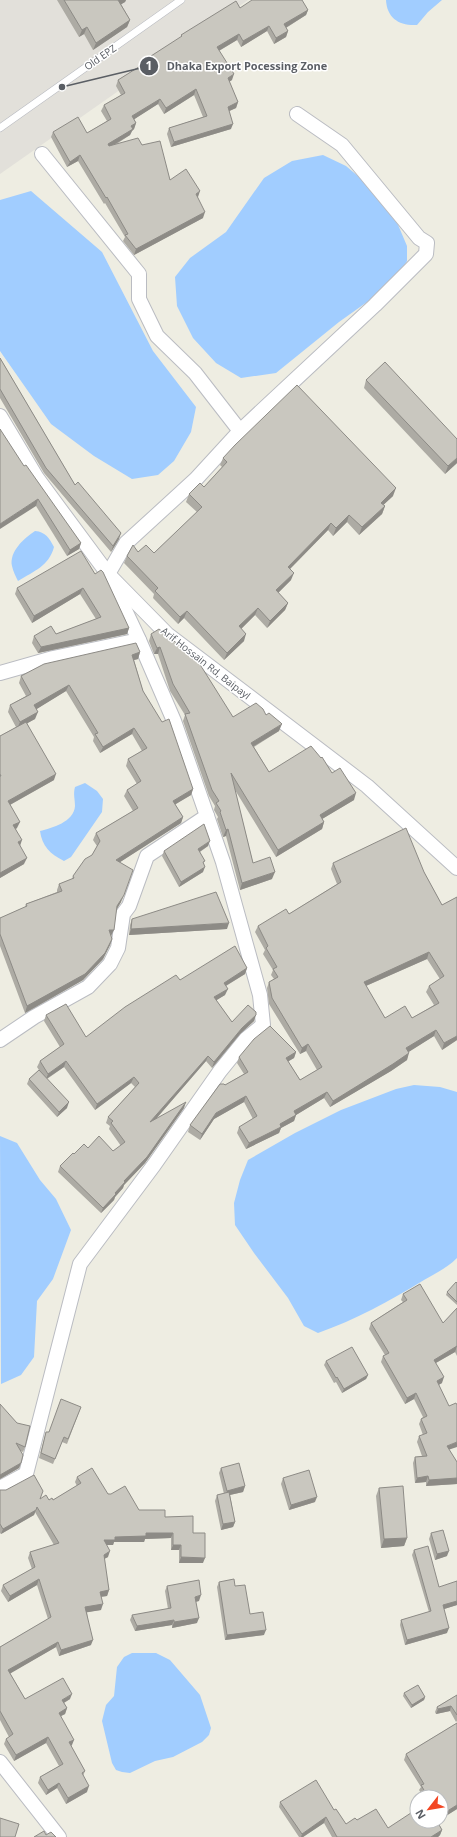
<svg xmlns="http://www.w3.org/2000/svg" width="457" height="1837" viewBox="0 0 457 1837" font-family="'Open Sans',sans-serif">
  <rect width="100%" height="100%" fill="#eeede2"/>
  <path fill="#e2e0da" d="M 0,0 L 248,0 L 0,174 Z"/>
  <g fill="#a1cdff">
    <path d="M 386,0 L 442,0 L 428,12 L 417,25 C 399,26 387,18 386,0 Z"/>
    <path d="M 323,155 L 346,166 L 372,188 L 396,220 L 407,246 L 407,261 L 398,275 L 374,297 L 339,322 L 276,373 L 241,378 L 216,363 L 193,338 L 177,306 L 175,277 L 190,258 L 226,232 L 264,178 L 292,161 Z"/>
    <path d="M 31,191 L 102,252 L 153,351 L 196,407 L 191,432 L 174,461 L 158,475 L 132,479 L 94,456 L 51,424 L 0,351 L 0,200 Z"/>
    <path d="M 35,531 C 46,532 49,538 54,547 C 49,566 34,571 18,581 C 16,577 13,571 12,566 C 9,552 24,538 35,531 Z"/>
    <path d="M 85,783 L 97,791 L 103,799 L 102,812 L 71,857 L 64,861 C 50,854 42,846 40,831 C 52,828 74,822 75,806 C 75,799 73,794 75,787 Z"/>
    <path d="M 414,1085 L 440,1087 L 457,1092 L 457,1258 C 447,1268 436,1273 424,1280 C 390,1301 355,1320 318,1333 L 304,1326 L 288,1298 L 254,1253 L 235,1225 L 234,1203 L 240,1180 L 248,1160 L 295,1133 L 341,1110 L 396,1089 Z"/>
    <path d="M 0,1136 L 17,1143 L 40,1180 L 56,1199 L 71,1230 L 53,1279 L 37,1301 L 34,1357 L 21,1375 L 1,1384 Z"/>
    <path d="M 132,1653 L 156,1653 L 170,1660 L 200,1695 L 211,1728 L 209,1735 L 202,1742 L 173,1757 L 155,1761 L 130,1773 L 122,1772 L 116,1770 L 112,1763 L 102,1721 L 106,1705 L 114,1696 L 117,1667 L 124,1657 Z"/>
  </g>
  <g fill="none" stroke-linecap="round" stroke-linejoin="round">
    <defs>
      <path id="service" d="M 0,128 L 181,0"/>
      <g id="minor">
        <path d="M 42,154 L 139,274 L 139,299 L 157,336 L 195,373 L 240,431"/>
        <path d="M 0,416 L 37,478 L 108,574 L 167,634 L 367,786 L 457,868"/>
        <path d="M 0,673 L 53,658 L 139,640"/>
        <path d="M 0,1040 L 34,1017 L 88,987 L 110,964 L 118,948 L 123,914 L 129,906 L 147,856 L 207,816"/>
        <path d="M 0,1488 L 26,1474 L 80,1264 L 154,1165 L 220,1071 L 246,1039 L 263,1025 L 260,995 L 223,862 L 174,721 L 139,640 L 108,574 L 126,543 L 196,479 L 240,431 L 375,305 L 426,254 L 427,243 L 419,238 L 342,145 L 297,114"/>
        <path d="M 0,1762 L 59,1837"/>
      </g>
    </defs>
    <use href="#service" stroke="#babcc2" stroke-width="8"/>
    <use href="#minor" stroke="#babcc2" stroke-width="16"/>
    <use href="#service" stroke="#fff" stroke-width="7"/>
    <use href="#minor" stroke="#fff" stroke-width="14"/>
  </g>
  <g fill="#adaba4" fill-rule="evenodd">
    <path d="M 57,0 L 126,0 L 125,2 L 121,4 L 130,20 L 127,27 L 93,50 L 84,34 L 79,37 Z"/>
    <path d="M 240,8 L 308,10 L 306,15 L 286,28 L 288,31 L 286,37 L 274,44 L 267,31 L 241,47 L 237,40 L 219,51 L 232,80 L 229,81 L 238,102 L 236,108 L 229,111 L 231,129 L 171,147 L 167,134 L 169,128 L 203,117 L 194,95 L 164,114 L 158,104 L 134,119 L 136,123 L 134,129 L 132,131 L 130,135 L 115,145 L 142,145 L 170,180 L 198,197 L 197,197 L 203,218 L 134,255 L 123,241 L 125,237 L 105,203 L 104,204 L 78,161 L 67,167 L 51,137 L 53,132 L 87,133 L 107,121 L 101,111 L 104,105 L 121,95 L 116,86 L 118,80 L 150,60 L 151,56 L 181,38 L 181,35 Z"/>
    <path d="M 0,358 L 75,485 L 119,539 L 111,552 L 44,473 L 0,398 Z"/>
    <path d="M 366,380 L 457,463 L 445,474 L 364,388 Z"/>
    <path d="M 223,458 L 393,496 L 383,505 L 385,506 L 382,514 L 359,535 L 347,522 L 333,536 L 328,530 L 290,569 L 291,580 L 278,593 L 288,603 L 285,610 L 267,628 L 255,615 L 241,629 L 244,641 L 224,660 L 184,618 L 178,624 L 153,598 L 154,594 L 124,563 L 127,556 L 138,552 L 154,553 L 197,512 L 186,502 L 189,494 L 204,487 L 222,467 L 220,465 Z"/>
    <path d="M 24,466 L 81,543 L 79,549 L 67,556 L 36,506 Z"/>
    <path d="M 95,574 L 129,628 L 127,634 L 38,653 L 32,643 L 34,636 L 56,634 L 96,619 L 80,594 L 32,623 L 15,594 L 17,588 Z"/>
    <path d="M 151,634 L 233,717 L 266,715 L 279,731 L 254,747 L 269,772 L 332,773 L 354,800 L 322,819 L 324,822 L 322,829 L 276,857 L 235,790 L 253,863 L 272,879 L 240,890 L 226,836 L 223,837 L 217,819 L 218,817 L 214,810 L 215,806 L 209,796 L 183,721 L 185,715 L 170,691 L 158,654 L 154,654 L 149,641 Z"/>
    <path d="M 140,652 L 138,659 L 134,660 L 143,691 L 193,789 L 191,795 L 175,804 L 183,817 L 181,823 L 120,862 L 121,902 L 116,910 L 111,936 L 112,939 L 110,945 L 103,959 L 83,980 L 25,1013 L 0,946 L 0,918 L 25,907 L 26,904 L 57,892 L 57,890 L 59,884 L 72,879 L 73,876 L 92,855 L 97,846 L 93,840 L 96,833 L 133,811 L 124,796 L 127,790 L 137,784 L 126,766 L 128,759 L 142,751 L 132,734 L 100,753 L 93,741 L 94,737 L 66,691 L 36,709 L 35,719 L 27,723 L 54,780 L 10,805 L 17,828 L 16,829 L 24,864 L 0,878 L 0,736 L 16,727 L 8,712 L 10,705 L 26,696 L 19,683 L 21,676 Z"/>
    <path d="M 208,846 L 200,852 L 204,865 L 203,872 L 179,887 L 162,856 L 164,851 Z"/>
    <path d="M 333,863 L 424,872 L 442,905 L 457,897 L 457,1040 L 442,1050 L 434,1036 L 408,1052 L 407,1060 L 391,1071 L 330,1107 L 324,1098 L 296,1115 L 294,1121 L 281,1128 L 279,1133 L 246,1149 L 237,1133 L 239,1127 L 253,1119 L 244,1102 L 214,1119 L 200,1140 L 188,1132 L 190,1125 L 225,1085 L 244,1074 L 237,1063 L 239,1057 L 296,1052 L 294,1058 L 288,1061 L 300,1080 L 317,1070 L 306,1051 L 300,1054 L 269,1004 L 267,988 L 269,982 L 274,979 L 271,975 L 273,970 L 263,954 L 265,950 L 255,932 L 258,926 L 289,914 L 337,884 L 331,869 ZM 427,959 L 440,979 L 429,986 L 426,992 L 434,1005 L 412,1018 L 385,1018 L 366,986 Z"/>
    <path d="M 132,919 L 227,929 L 129,935 L 130,925 Z"/>
    <path d="M 247,968 L 245,974 L 226,986 L 225,995 L 216,1000 L 232,1022 L 254,1021 L 240,1034 L 212,1068 L 206,1061 L 156,1119 L 184,1108 L 145,1163 L 124,1185 L 123,1188 L 115,1197 L 114,1200 L 101,1213 L 58,1172 L 60,1166 L 74,1154 L 88,1148 L 113,1151 L 121,1146 L 109,1129 L 110,1126 L 106,1123 L 108,1117 L 135,1087 L 131,1083 L 95,1110 L 64,1067 L 47,1079 L 67,1108 L 57,1117 L 27,1084 L 29,1079 L 39,1070 L 37,1067 L 40,1061 L 60,1047 L 44,1021 L 46,1015 L 86,1037 L 180,980 Z"/>
    <path d="M 457,1283 L 457,1305 L 446,1295 L 447,1292 Z"/>
    <path d="M 403,1294 L 443,1323 L 457,1308 L 457,1356 L 455,1352 L 436,1363 L 442,1383 L 438,1385 L 449,1450 L 457,1462 L 457,1485 L 457,1484 L 426,1486 L 426,1482 L 415,1483 L 413,1463 L 415,1457 L 422,1456 L 417,1442 L 419,1436 L 423,1435 L 419,1424 L 421,1419 L 423,1417 L 414,1399 L 405,1404 L 381,1362 L 383,1356 L 385,1355 L 369,1329 L 371,1323 L 403,1302 L 401,1300 Z"/>
    <path d="M 326,1361 L 368,1375 L 366,1379 L 342,1393 L 336,1382 L 334,1383 L 324,1365 Z"/>
    <path d="M 0,1404 L 25,1447 L 23,1452 L 21,1451 L 21,1463 L 19,1468 L 0,1479 Z"/>
    <path d="M 81,1407 L 67,1444 L 62,1442 L 53,1464 L 39,1458 L 46,1432 L 49,1432 Z"/>
    <path d="M 221,1468 L 245,1486 L 243,1492 L 230,1495 L 235,1522 L 233,1527 L 221,1530 L 215,1501 L 217,1495 L 224,1494 L 219,1473 Z"/>
    <path d="M 77,1477 L 139,1510 L 165,1517 L 193,1533 L 203,1563 L 179,1563 L 179,1550 L 171,1550 L 171,1538 L 145,1539 L 144,1542 L 114,1542 L 113,1545 L 107,1545 L 108,1557 L 104,1559 L 109,1590 L 107,1596 L 101,1597 L 101,1610 L 87,1612 L 91,1645 L 59,1656 L 56,1647 L 10,1673 L 25,1699 L 70,1699 L 64,1703 L 67,1708 L 65,1714 L 61,1716 L 72,1745 L 71,1746 L 85,1771 L 83,1776 L 87,1792 L 66,1804 L 57,1788 L 46,1795 L 38,1783 L 40,1777 L 59,1766 L 46,1743 L 14,1761 L 4,1744 L 6,1739 L 9,1737 L 0,1720 L 0,1647 L 48,1619 L 37,1585 L 8,1602 L 1,1591 L 3,1585 L 32,1569 L 28,1558 L 30,1552 L 54,1545 L 35,1512 L 34,1515 L 1,1534 L 0,1533 L 0,1490 L 40,1499 L 49,1500 L 53,1500 L 77,1486 L 75,1482 Z"/>
    <path d="M 283,1478 L 315,1502 L 289,1510 L 281,1484 Z"/>
    <path d="M 379,1488 L 407,1538 L 404,1546 L 381,1548 L 376,1496 Z"/>
    <path d="M 431,1533 L 447,1556 L 435,1560 L 429,1539 Z"/>
    <path d="M 414,1550 L 439,1587 L 457,1605 L 444,1609 L 447,1633 L 405,1645 L 400,1625 L 401,1620 L 429,1612 L 412,1555 Z"/>
    <path d="M 219,1582 L 235,1586 L 250,1614 L 264,1635 L 225,1640 L 217,1587 Z"/>
    <path d="M 167,1586 L 199,1601 L 196,1602 L 197,1623 L 172,1628 L 172,1625 L 135,1631 L 130,1620 L 132,1615 L 168,1609 L 165,1591 Z"/>
    <path d="M 404,1693 L 425,1697 L 424,1700 L 411,1708 L 403,1696 Z"/>
    <path d="M 457,1695 L 457,1721 L 456,1722 L 450,1711 L 436,1714 L 435,1712 L 437,1707 Z"/>
    <path d="M 457,1723 L 457,1809 L 441,1819 L 441,1797 L 424,1797 L 419,1790 L 421,1787 L 404,1760 L 406,1754 Z"/>
    <path d="M 280,1802 L 334,1810 L 346,1824 L 357,1820 L 388,1828 L 417,1821 L 438,1821 L 437,1822 L 442,1830 L 440,1835 L 438,1837 L 332,1837 L 324,1823 L 303,1837 L 299,1837 L 279,1807 Z"/>
  </g>
  <g fill="#8d8b86">
    <path d="M 118,0 L 126,0 L 125,2 L 115,8 Z"/>
    <path d="M 308,10 L 306,15 L 282,30 L 284,24 Z"/>
    <path d="M 130,20 L 127,27 L 93,50 L 96,43 Z"/>
    <path d="M 269,26 L 267,31 L 241,47 L 243,41 Z"/>
    <path d="M 87,27 L 84,34 L 79,37 L 82,30 Z"/>
    <path d="M 288,31 L 286,37 L 274,44 L 276,38 Z"/>
    <path d="M 239,34 L 237,40 L 215,53 L 217,47 Z"/>
    <path d="M 234,74 L 232,80 L 226,84 L 228,78 Z"/>
    <path d="M 196,89 L 194,95 L 164,114 L 166,108 Z"/>
    <path d="M 160,99 L 158,104 L 130,122 L 132,116 Z"/>
    <path d="M 238,102 L 236,108 L 225,113 L 228,107 Z"/>
    <path d="M 136,123 L 134,129 L 132,131 L 130,135 L 105,150 L 108,144 L 131,126 Z"/>
    <path d="M 233,124 L 231,129 L 171,147 L 174,142 Z"/>
    <path d="M 80,155 L 78,161 L 67,167 L 70,162 Z"/>
    <path d="M 200,191 L 198,197 L 194,200 L 196,194 Z"/>
    <path d="M 205,212 L 203,218 L 134,255 L 136,249 Z"/>
    <path d="M 457,458 L 457,463 L 445,474 L 448,466 Z"/>
    <path d="M 396,488 L 393,496 L 378,510 L 381,503 Z"/>
    <path d="M 38,499 L 36,506 L 0,529 L 0,524 Z"/>
    <path d="M 385,506 L 382,514 L 359,535 L 362,527 Z"/>
    <path d="M 349,515 L 347,522 L 333,536 L 336,528 Z"/>
    <path d="M 331,523 L 328,530 L 285,574 L 288,567 Z"/>
    <path d="M 121,533 L 119,539 L 111,552 L 113,546 Z"/>
    <path d="M 81,543 L 79,549 L 67,556 L 70,550 Z"/>
    <path d="M 294,573 L 291,580 L 273,598 L 276,590 Z"/>
    <path d="M 83,588 L 80,594 L 32,623 L 34,616 Z"/>
    <path d="M 288,603 L 285,610 L 267,628 L 270,621 Z"/>
    <path d="M 258,608 L 255,615 L 236,634 L 239,626 Z"/>
    <path d="M 187,611 L 184,618 L 178,624 L 180,617 Z"/>
    <path d="M 129,628 L 127,634 L 38,653 L 41,647 Z"/>
    <path d="M 246,634 L 244,641 L 224,660 L 227,653 Z"/>
    <path d="M 160,647 L 158,654 L 154,654 L 157,648 Z"/>
    <path d="M 140,652 L 138,659 L 130,661 L 132,655 Z"/>
    <path d="M 69,685 L 66,691 L 32,712 L 34,705 Z"/>
    <path d="M 38,712 L 35,719 L 17,729 L 20,722 Z"/>
    <path d="M 282,724 L 279,731 L 249,749 L 251,743 Z"/>
    <path d="M 134,728 L 132,734 L 100,753 L 103,747 Z"/>
    <path d="M 56,774 L 54,780 L 6,807 L 8,801 Z"/>
    <path d="M 193,789 L 191,795 L 171,807 L 173,801 Z"/>
    <path d="M 356,793 L 354,800 L 317,822 L 320,815 Z"/>
    <path d="M 183,817 L 181,823 L 114,866 L 116,860 Z"/>
    <path d="M 20,822 L 17,828 L 11,831 L 13,825 Z"/>
    <path d="M 324,822 L 322,829 L 276,857 L 278,850 Z"/>
    <path d="M 228,829 L 226,836 L 223,837 L 226,830 Z"/>
    <path d="M 22,840 L 20,846 L 18,842 Z"/>
    <path d="M 210,841 L 208,846 L 196,854 L 198,849 Z"/>
    <path d="M 27,858 L 24,864 L 0,878 L 0,873 Z"/>
    <path d="M 205,867 L 203,872 L 179,887 L 181,882 Z"/>
    <path d="M 275,872 L 272,879 L 240,890 L 242,883 Z"/>
    <path d="M 124,895 L 121,902 L 115,912 L 117,906 Z"/>
    <path d="M 229,923 L 227,929 L 129,935 L 131,929 Z"/>
    <path d="M 109,930 L 114,930 L 111,936 Z"/>
    <path d="M 112,939 L 110,945 L 103,959 L 83,980 L 25,1013 L 27,1006 Z"/>
    <path d="M 429,952 L 427,959 L 361,988 L 364,982 Z"/>
    <path d="M 247,968 L 245,974 L 222,988 L 224,983 Z"/>
    <path d="M 228,989 L 225,995 L 212,1003 L 214,997 Z"/>
    <path d="M 256,1015 L 254,1021 L 240,1034 L 212,1068 L 214,1062 L 242,1028 Z"/>
    <path d="M 436,1030 L 434,1036 L 404,1055 L 406,1048 Z"/>
    <path d="M 457,1036 L 457,1040 L 442,1050 L 444,1043 Z"/>
    <path d="M 308,1044 L 306,1051 L 300,1054 L 302,1048 Z"/>
    <path d="M 296,1052 L 294,1058 L 284,1064 L 286,1058 Z"/>
    <path d="M 409,1053 L 407,1060 L 391,1071 L 330,1107 L 333,1101 Z"/>
    <path d="M 208,1056 L 206,1061 L 148,1128 L 150,1122 Z"/>
    <path d="M 66,1061 L 64,1067 L 46,1079 L 48,1074 Z"/>
    <path d="M 134,1077 L 131,1083 L 95,1110 L 97,1104 Z"/>
    <path d="M 327,1092 L 324,1098 L 296,1115 L 294,1121 L 281,1128 L 279,1133 L 246,1149 L 249,1143 L 280,1124 L 294,1111 Z"/>
    <path d="M 246,1096 L 244,1102 L 214,1119 L 200,1140 L 202,1134 L 216,1113 Z"/>
    <path d="M 69,1102 L 67,1108 L 57,1117 L 59,1112 Z"/>
    <path d="M 186,1102 L 184,1108 L 145,1163 L 124,1185 L 123,1188 L 115,1197 L 114,1200 L 101,1213 L 103,1208 L 115,1193 Z"/>
    <path d="M 457,1346 L 455,1352 L 432,1365 L 434,1360 Z"/>
    <path d="M 368,1375 L 366,1379 L 342,1393 L 344,1389 Z"/>
    <path d="M 444,1377 L 442,1383 L 435,1387 L 437,1381 Z"/>
    <path d="M 416,1393 L 414,1399 L 405,1404 L 407,1398 Z"/>
    <path d="M 457,1442 L 457,1447 L 445,1451 L 447,1446 Z"/>
    <path d="M 21,1463 L 19,1468 L 0,1479 L 0,1475 Z"/>
    <path d="M 428,1476 L 426,1482 L 415,1483 L 417,1478 Z"/>
    <path d="M 457,1478 L 457,1484 L 426,1486 L 429,1480 Z"/>
    <path d="M 245,1486 L 243,1492 L 225,1496 L 227,1491 Z"/>
    <path d="M 317,1497 L 315,1502 L 289,1510 L 291,1505 Z"/>
    <path d="M 36,1510 L 34,1515 L 1,1534 L 3,1529 Z"/>
    <path d="M 235,1522 L 233,1527 L 221,1530 L 223,1524 Z"/>
    <path d="M 146,1533 L 173,1533 L 171,1538 L 145,1539 L 144,1542 L 114,1542 L 113,1545 L 102,1545 L 104,1540 L 115,1537 Z"/>
    <path d="M 407,1538 L 404,1546 L 381,1548 L 384,1539 Z"/>
    <path d="M 173,1545 L 181,1545 L 179,1550 L 171,1550 Z"/>
    <path d="M 110,1551 L 108,1557 L 102,1560 L 104,1555 Z"/>
    <path d="M 449,1551 L 447,1556 L 435,1560 L 437,1554 Z"/>
    <path d="M 181,1557 L 205,1558 L 203,1563 L 179,1563 Z"/>
    <path d="M 39,1579 L 37,1585 L 8,1602 L 10,1596 Z"/>
    <path d="M 109,1590 L 107,1596 L 98,1597 L 100,1592 Z"/>
    <path d="M 201,1595 L 199,1601 L 193,1602 L 195,1597 Z"/>
    <path d="M 457,1601 L 457,1605 L 441,1610 L 443,1605 Z"/>
    <path d="M 103,1604 L 101,1610 L 83,1613 L 85,1607 Z"/>
    <path d="M 199,1618 L 197,1623 L 172,1628 L 174,1622 Z"/>
    <path d="M 174,1620 L 172,1625 L 135,1631 L 137,1626 Z"/>
    <path d="M 449,1628 L 447,1633 L 405,1645 L 407,1640 Z"/>
    <path d="M 266,1630 L 264,1635 L 225,1640 L 227,1635 Z"/>
    <path d="M 93,1640 L 91,1645 L 59,1656 L 61,1650 Z"/>
    <path d="M 58,1642 L 56,1647 L 6,1676 L 8,1670 Z"/>
    <path d="M 72,1694 L 70,1699 L 60,1705 L 62,1700 Z"/>
    <path d="M 425,1697 L 424,1700 L 411,1708 L 412,1705 Z"/>
    <path d="M 451,1706 L 450,1711 L 436,1714 L 438,1709 Z"/>
    <path d="M 67,1708 L 65,1714 L 57,1718 L 59,1713 Z"/>
    <path d="M 48,1737 L 46,1743 L 14,1761 L 16,1755 Z"/>
    <path d="M 74,1740 L 72,1745 L 67,1748 L 69,1742 Z"/>
    <path d="M 59,1783 L 57,1788 L 46,1795 L 48,1790 Z"/>
    <path d="M 89,1786 L 87,1792 L 66,1804 L 68,1798 Z"/>
    <path d="M 457,1805 L 457,1809 L 441,1819 L 441,1815 Z"/>
    <path d="M 326,1817 L 324,1823 L 303,1837 L 301,1837 L 302,1834 Z"/>
    <path d="M 442,1830 L 440,1835 L 438,1837 L 431,1837 Z"/>
  </g>
  <g fill="#c9c7bf" stroke="#8d8b86" fill-rule="evenodd">
    <path d="M 64,0 L 118,0 L 130,20 L 96,43 L 87,27 L 82,30 Z"/>
    <path d="M 252,0 L 302,0 L 308,10 L 284,24 L 288,31 L 276,38 L 269,26 L 243,41 L 239,34 L 217,47 L 234,74 L 228,78 L 238,102 L 228,107 L 233,124 L 174,142 L 169,128 L 207,116 L 196,89 L 166,108 L 160,99 L 132,116 L 136,123 L 131,126 L 133,129 L 108,144 L 109,146 L 138,138 L 142,145 L 160,141 L 170,180 L 186,169 L 200,191 L 196,194 L 205,212 L 136,249 L 125,235 L 128,234 L 107,197 L 106,198 L 80,155 L 70,162 L 53,132 L 78,117 L 87,133 L 111,119 L 104,105 L 125,93 L 118,80 L 153,58 L 151,56 L 182,36 L 181,35 L 236,1 L 240,8 Z"/>
    <path d="M 0,358 L 75,485 L 78,482 L 121,533 L 113,546 L 46,468 L 0,389 Z"/>
    <path d="M 385,362 L 457,439 L 457,458 L 448,466 L 366,380 Z"/>
    <path d="M 297,385 L 396,488 L 381,503 L 385,506 L 362,527 L 349,515 L 336,528 L 331,523 L 288,567 L 294,573 L 276,590 L 288,603 L 270,621 L 258,608 L 239,626 L 246,634 L 227,653 L 187,611 L 180,617 L 155,591 L 158,588 L 127,556 L 133,545 L 138,552 L 146,545 L 154,553 L 202,507 L 189,494 L 200,483 L 204,487 L 227,462 L 223,458 L 235,445 Z"/>
    <path d="M 0,429 L 24,466 L 26,465 L 81,543 L 70,550 L 38,499 L 0,524 Z"/>
    <path d="M 81,551 L 95,574 L 101,570 L 103,572 L 129,628 L 41,647 L 34,636 L 51,626 L 56,634 L 101,617 L 83,588 L 34,616 L 17,588 Z"/>
    <path d="M 159,629 L 184,649 L 201,666 L 233,717 L 256,703 L 263,709 L 266,715 L 269,713 L 281,723 L 282,724 L 251,743 L 269,772 L 311,746 L 321,758 L 322,757 L 332,773 L 340,768 L 356,793 L 320,815 L 324,822 L 278,850 L 231,773 L 253,863 L 270,857 L 275,872 L 242,883 L 228,829 L 226,830 L 220,812 L 221,811 L 216,803 L 219,801 L 212,790 L 185,714 L 190,713 L 173,684 L 160,647 L 157,648 L 151,634 Z"/>
    <path d="M 136,643 L 140,652 L 132,655 L 143,691 L 162,722 L 169,719 L 193,789 L 173,801 L 183,817 L 116,860 L 133,870 L 124,895 L 117,906 L 114,930 L 109,930 L 112,939 L 105,953 L 85,974 L 27,1006 L 0,934 L 0,918 L 27,906 L 26,904 L 62,891 L 59,884 L 74,878 L 73,876 L 85,859 L 92,855 L 100,841 L 96,833 L 138,808 L 127,790 L 141,781 L 128,759 L 147,748 L 134,728 L 103,747 L 95,734 L 98,733 L 69,685 L 34,705 L 38,712 L 20,722 L 10,705 L 31,694 L 21,676 L 44,664 Z"/>
    <path d="M 26,722 L 56,774 L 8,801 L 20,822 L 13,825 L 22,840 L 18,842 L 27,858 L 0,873 L 0,776 L 1,776 L 0,774 L 0,736 Z"/>
    <path d="M 204,824 L 210,841 L 198,849 L 205,861 L 203,862 L 205,867 L 181,882 L 164,851 Z"/>
    <path d="M 406,828 L 424,872 L 442,905 L 457,897 L 457,1036 L 444,1043 L 436,1030 L 406,1048 L 409,1053 L 393,1064 L 333,1101 L 327,1092 L 294,1111 L 296,1115 L 280,1124 L 281,1127 L 249,1143 L 239,1127 L 257,1116 L 246,1096 L 216,1113 L 202,1134 L 190,1125 L 220,1084 L 224,1084 L 225,1085 L 248,1072 L 239,1057 L 254,1039 L 270,1026 L 296,1052 L 286,1058 L 300,1080 L 322,1067 L 308,1044 L 302,1048 L 272,998 L 269,982 L 278,977 L 273,969 L 277,967 L 266,948 L 268,946 L 258,926 L 286,909 L 289,914 L 341,882 L 333,863 ZM 429,952 L 444,976 L 429,986 L 439,1003 L 412,1018 L 405,1006 L 385,1018 L 364,982 Z"/>
    <path d="M 216,892 L 229,923 L 131,929 L 132,919 Z"/>
    <path d="M 235,946 L 247,968 L 224,983 L 228,989 L 214,997 L 232,1022 L 248,1005 L 256,1012 L 256,1015 L 242,1028 L 214,1062 L 208,1056 L 150,1122 L 186,1102 L 147,1157 L 124,1181 L 125,1182 L 115,1193 L 116,1194 L 103,1208 L 60,1166 L 73,1153 L 74,1154 L 84,1144 L 88,1148 L 99,1136 L 113,1151 L 125,1142 L 111,1123 L 113,1121 L 108,1117 L 139,1083 L 134,1077 L 97,1104 L 66,1061 L 48,1074 L 40,1061 L 64,1044 L 46,1015 L 66,1004 L 86,1037 L 125,1007 L 176,975 L 180,980 Z"/>
    <path d="M 39,1070 L 69,1102 L 59,1112 L 29,1079 Z"/>
    <path d="M 456,1282 L 457,1283 L 457,1302 L 447,1292 Z"/>
    <path d="M 420,1284 L 443,1323 L 457,1308 L 457,1347 L 457,1346 L 434,1360 L 444,1377 L 437,1381 L 449,1406 L 456,1403 L 457,1405 L 457,1442 L 447,1446 L 457,1462 L 457,1478 L 429,1480 L 428,1476 L 417,1478 L 415,1457 L 427,1456 L 419,1436 L 427,1433 L 421,1419 L 427,1416 L 416,1393 L 407,1398 L 383,1356 L 389,1353 L 371,1323 L 407,1300 L 403,1294 Z"/>
    <path d="M 352,1347 L 368,1375 L 344,1389 L 337,1377 L 336,1378 L 326,1361 Z"/>
    <path d="M 61,1399 L 81,1407 L 68,1439 L 64,1437 L 55,1459 L 41,1453 L 46,1432 L 49,1432 Z"/>
    <path d="M 0,1404 L 17,1423 L 30,1426 L 25,1447 L 16,1443 L 23,1455 L 21,1463 L 0,1475 Z"/>
    <path d="M 239,1463 L 245,1486 L 227,1491 L 221,1468 Z"/>
    <path d="M 92,1468 L 108,1494 L 111,1494 L 125,1486 L 139,1510 L 165,1510 L 165,1517 L 193,1516 L 193,1533 L 205,1533 L 205,1558 L 181,1557 L 181,1545 L 173,1545 L 173,1533 L 146,1533 L 146,1536 L 115,1537 L 115,1540 L 104,1540 L 110,1551 L 104,1555 L 109,1590 L 100,1592 L 103,1604 L 85,1607 L 93,1640 L 61,1650 L 58,1642 L 8,1670 L 25,1699 L 63,1678 L 72,1694 L 62,1700 L 67,1708 L 59,1713 L 74,1740 L 69,1742 L 85,1771 L 82,1773 L 89,1786 L 68,1798 L 59,1783 L 48,1790 L 40,1777 L 63,1764 L 48,1737 L 16,1755 L 6,1739 L 13,1734 L 0,1711 L 0,1647 L 51,1617 L 39,1579 L 10,1596 L 3,1585 L 35,1567 L 30,1552 L 59,1543 L 37,1507 L 36,1510 L 3,1529 L 0,1524 L 0,1490 L 6,1490 L 34,1475 L 43,1491 L 40,1499 L 46,1495 L 49,1500 L 52,1498 L 53,1500 L 81,1483 L 77,1477 Z"/>
    <path d="M 309,1470 L 317,1497 L 291,1505 L 283,1478 Z"/>
    <path d="M 403,1486 L 407,1538 L 384,1539 L 379,1488 Z"/>
    <path d="M 229,1492 L 235,1522 L 223,1524 L 217,1495 Z"/>
    <path d="M 443,1530 L 449,1551 L 437,1554 L 431,1533 Z"/>
    <path d="M 428,1546 L 439,1587 L 457,1581 L 457,1601 L 443,1605 L 449,1628 L 407,1640 L 401,1620 L 431,1611 L 414,1550 Z"/>
    <path d="M 234,1579 L 235,1586 L 245,1585 L 250,1614 L 263,1612 L 266,1630 L 227,1635 L 219,1582 Z"/>
    <path d="M 199,1580 L 201,1595 L 195,1597 L 199,1618 L 174,1622 L 174,1620 L 137,1626 L 132,1615 L 171,1608 L 167,1586 Z"/>
    <path d="M 418,1685 L 425,1697 L 412,1705 L 404,1693 Z"/>
    <path d="M 457,1695 L 457,1715 L 451,1706 L 438,1709 L 437,1707 Z"/>
    <path d="M 457,1723 L 457,1805 L 441,1815 L 441,1797 L 428,1797 L 421,1785 L 424,1784 L 406,1754 Z"/>
    <path d="M 316,1780 L 334,1810 L 336,1809 L 346,1824 L 355,1818 L 357,1820 L 376,1809 L 388,1828 L 417,1809 L 417,1821 L 437,1821 L 442,1830 L 431,1837 L 337,1837 L 326,1817 L 302,1834 L 280,1802 Z"/>
    <path d="M 0,1818 L 19,1824 L 15,1837 L 0,1837 Z"/>
    <path d="M 44,1831 L 46,1835 L 51,1832 L 56,1837 L 34,1837 Z"/>
  </g>
  <g text-anchor="middle" dominant-baseline="central" stroke-width="3" stroke-linejoin="round" paint-order="stroke">
    <g font-size="10" fill="#5a5e64" stroke="#fff">
      <text transform="translate(100 57) rotate(-35)">Old EPZ</text>
      <text transform="translate(206 663) rotate(38)">Arif Hossain Rd, Baipayl</text>
    </g>
  </g>
  <path fill="none" stroke="#5a5e64" stroke-width="1.5" d="M62 87L149 66"/>
  <g fill="#5a5e64" stroke="#fff" stroke-width="1.5">
    <circle cx="62" cy="87" r="4"/>
    <circle cx="149" cy="66" r="10"/>
  </g>
  <g font-size="12" text-anchor="middle" font-weight="bold" fill="#fff">
    <text x="149" y="70">1</text>
  </g>
  <g font-size="11" text-anchor="middle" font-weight="bold" fill="#5a5e64" stroke="#fff" stroke-width="3" stroke-linejoin="round" paint-order="stroke">
    <text x="247" y="70">Dhaka Export Pocessing Zone</text>
  </g>
  <g transform="translate(429 1809) rotate(239)"><circle r="19" fill="#ffffff" stroke="#bdbfc1"/>
  <path d="M0-3L7 15L0 10L-7 15Z" fill="#f34724"/>
  <text y="-6" font-size="11" font-weight="bold" text-anchor="middle" fill="#5a5e64">N</text>
  </g>
</svg>
